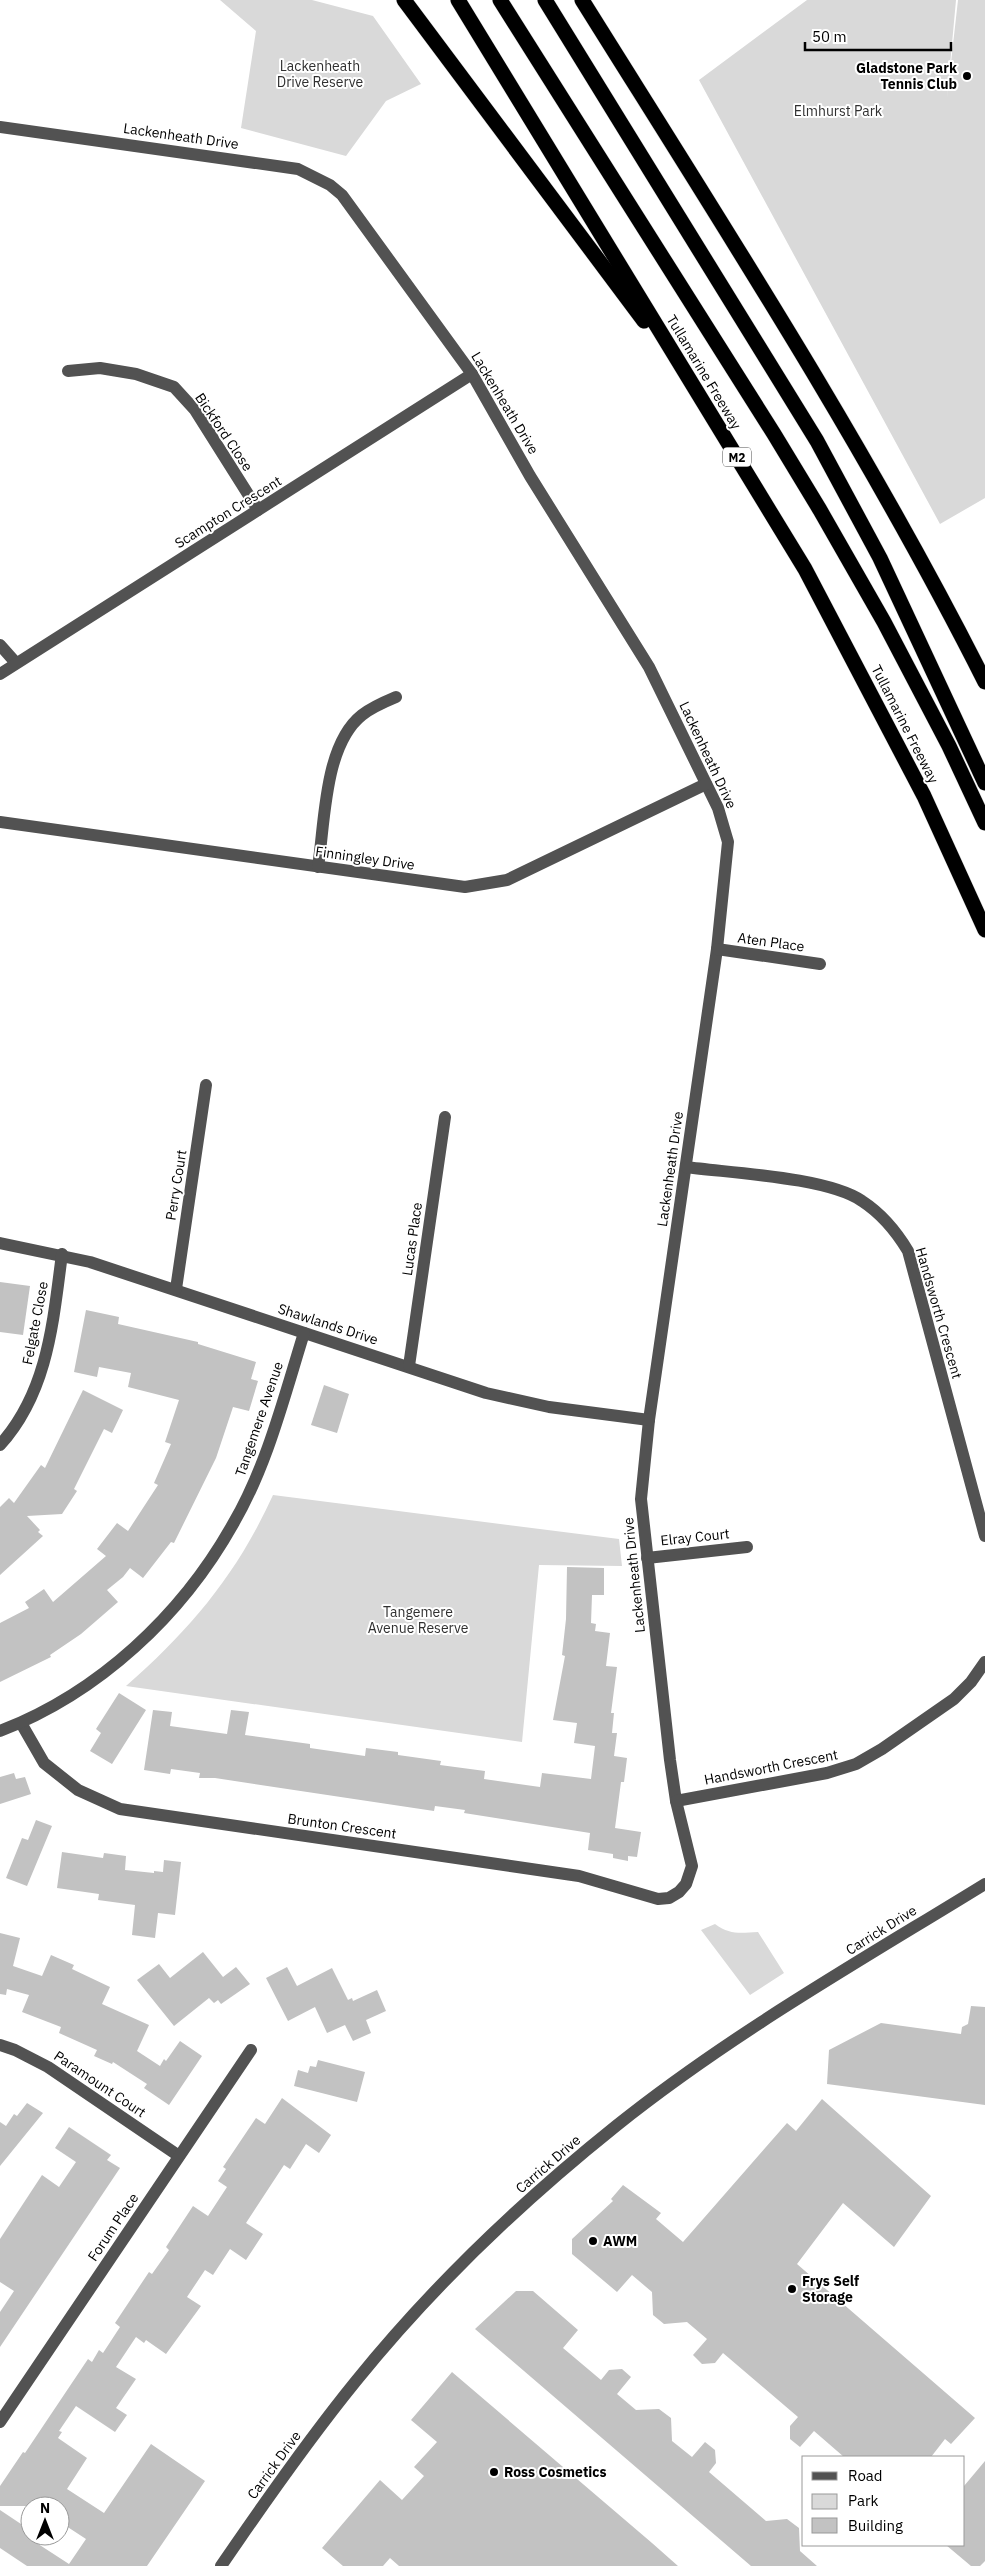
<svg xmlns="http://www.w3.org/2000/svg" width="985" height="2566" viewBox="0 0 985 2566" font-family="'IBM Plex Sans',sans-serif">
  <rect width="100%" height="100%" fill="#fff"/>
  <g fill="#d9d9d9">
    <path d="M 220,0 L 312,0 L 373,16 L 421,84 L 386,101 L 346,156 L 241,128 L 256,31 Z"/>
    <path d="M 807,0 L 956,0 L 947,98 L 958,0 L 985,0 L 985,498 L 940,524 L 699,80 Z"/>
    <path d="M 273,1495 L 619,1539 L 622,1566 L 539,1565 L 522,1742 L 126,1686 C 191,1629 237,1574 273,1495 Z"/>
    <path d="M 715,1924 C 730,1935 740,1933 758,1932 L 784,1973 L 750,1995 L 701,1930 Z"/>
  </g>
  <g fill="#c2c2c2">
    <path d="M 0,1282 L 30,1286 L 23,1335 L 0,1332 Z"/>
    <path d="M 86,1310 L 119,1317 L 118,1324 L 198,1342 L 198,1344 L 256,1362 L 251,1379 L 258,1381 L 249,1411 L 233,1407 L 216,1458 L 174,1543 L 171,1542 L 143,1578 L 130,1568 L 123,1577 L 107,1590 L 118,1602 L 81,1634 L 50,1655 L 51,1657 L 0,1682 L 0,1623 L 29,1608 L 25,1602 L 44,1589 L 53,1602 L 106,1556 L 97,1549 L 117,1523 L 128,1531 L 158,1485 L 154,1483 L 171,1444 L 165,1442 L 179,1400 L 128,1387 L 131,1373 L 99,1367 L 97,1377 L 74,1372 Z"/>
    <path d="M 324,1385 L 349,1394 L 337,1433 L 311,1425 Z"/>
    <path d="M 83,1390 L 123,1410 L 112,1433 L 104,1429 L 74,1489 L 77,1491 L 62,1514 L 27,1516 L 40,1530 L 38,1532 L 43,1536 L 0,1575 L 0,1507 L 9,1498 L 14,1503 L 41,1465 L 45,1468 Z"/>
    <path d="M 567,1567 L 604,1568 L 604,1595 L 592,1595 L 591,1623 L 596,1624 L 595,1631 L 610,1633 L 606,1666 L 617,1667 L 611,1713 L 614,1713 L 612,1733 L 617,1733 L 614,1756 L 627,1758 L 624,1782 L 621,1782 L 615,1828 L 641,1832 L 637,1857 L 628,1856 L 628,1861 L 613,1858 L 613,1854 L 588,1850 L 590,1833 L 464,1813 L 465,1810 L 435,1806 L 434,1811 L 215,1778 L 199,1778 L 200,1773 L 171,1769 L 170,1774 L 144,1770 L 153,1710 L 172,1712 L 170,1726 L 227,1734 L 231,1710 L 249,1712 L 245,1735 L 310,1744 L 310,1748 L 365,1756 L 366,1748 L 398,1752 L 398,1755 L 441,1761 L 440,1765 L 485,1771 L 484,1779 L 540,1787 L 542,1773 L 591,1779 L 595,1746 L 574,1743 L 577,1723 L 553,1720 L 565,1656 L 562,1655 L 566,1619 Z"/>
    <path d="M 119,1693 L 146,1710 L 112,1764 L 90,1751 L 101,1733 L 96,1729 Z"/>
    <path d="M 14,1773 L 16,1779 L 25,1777 L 31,1794 L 0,1804 L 0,1777 Z"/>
    <path d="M 36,1820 L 52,1826 L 27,1886 L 6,1878 L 22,1838 L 28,1840 Z"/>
    <path d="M 62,1852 L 103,1858 L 104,1853 L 126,1856 L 125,1870 L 154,1873 L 154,1871 L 163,1872 L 164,1860 L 181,1862 L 175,1915 L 158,1913 L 155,1938 L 132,1935 L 135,1905 L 98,1900 L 99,1894 L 57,1888 Z"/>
    <path d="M 0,1933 L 20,1938 L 13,1966 L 42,1976 L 51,1955 L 74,1965 L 72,1969 L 110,1987 L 102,2004 L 149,2025 L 137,2051 L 160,2066 L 164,2059 L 166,2061 L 180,2041 L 202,2056 L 169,2105 L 144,2088 L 147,2084 L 113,2062 L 112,2064 L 94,2056 L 97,2050 L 59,2033 L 61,2027 L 22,2012 L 29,1995 L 7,1989 L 6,1995 L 0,1994 Z"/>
    <path d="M 203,1952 L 223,1977 L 236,1967 L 250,1984 L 221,2004 L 218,2000 L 214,2003 L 209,1998 L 174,2026 L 137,1980 L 159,1964 L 170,1978 Z"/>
    <path d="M 287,1967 L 297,1986 L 332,1968 L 348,2000 L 352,1998 L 353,2001 L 377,1990 L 386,2011 L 366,2020 L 371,2033 L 353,2041 L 345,2025 L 327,2033 L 315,2007 L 288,2021 L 266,1978 Z"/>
    <path d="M 971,2006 L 985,2007 L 985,2105 L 827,2084 L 829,2050 L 881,2023 L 961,2034 L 962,2027 L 968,2024 Z"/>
    <path d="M 318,2060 L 365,2072 L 357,2102 L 294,2086 L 298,2070 L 308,2073 L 310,2066 L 316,2067 Z"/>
    <path d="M 282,2098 L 331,2135 L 319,2153 L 306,2144 L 290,2169 L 284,2165 L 246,2223 L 263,2234 L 246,2260 L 230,2249 L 213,2275 L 205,2270 L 187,2297 L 201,2306 L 166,2354 L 146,2340 L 144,2343 L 136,2337 L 116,2367 L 136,2379 L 116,2408 L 127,2415 L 115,2432 L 76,2406 L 59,2431 L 62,2432 L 58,2438 L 87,2458 L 67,2489 L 104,2513 L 151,2444 L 205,2481 L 147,2566 L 27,2566 L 0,2548 L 0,2510 L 30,2530 L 30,2536 L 34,2536 L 32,2540 L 69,2564 L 86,2539 L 60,2522 L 60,2506 L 0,2506 L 0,2486 L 23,2452 L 25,2453 L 88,2359 L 92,2362 L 99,2350 L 103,2353 L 120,2327 L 115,2323 L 149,2272 L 152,2274 L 169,2250 L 166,2247 L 193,2206 L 208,2216 L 227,2187 L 218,2181 L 226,2169 L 223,2167 L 256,2118 L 265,2124 Z"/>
    <path d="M 822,2099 L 931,2196 L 894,2247 L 843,2203 L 797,2264 L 975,2418 L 951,2444 L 945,2439 L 931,2457 L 844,2457 L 814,2431 L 800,2447 L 790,2439 L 790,2426 L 798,2417 L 723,2353 L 715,2363 L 702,2364 L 693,2355 L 707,2339 L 687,2322 L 664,2324 L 653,2315 L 652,2292 L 632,2275 L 617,2292 L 572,2254 L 572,2239 L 613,2201 L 611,2199 L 623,2185 L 661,2213 L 656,2219 L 683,2242 L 787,2123 L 796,2131 Z"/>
    <path d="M 27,2103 L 43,2113 L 0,2166 L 0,2122 L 6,2126 L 14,2114 L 17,2116 Z"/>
    <path d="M 69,2127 L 111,2155 L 107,2160 L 120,2168 L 0,2347 L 0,2312 L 14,2291 L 0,2282 L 0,2239 L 42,2175 L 59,2187 L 76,2162 L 55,2148 Z"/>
    <path d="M 516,2291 L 533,2291 L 578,2330 L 563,2348 L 601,2380 L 609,2370 L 622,2369 L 631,2377 L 617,2394 L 636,2410 L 659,2409 L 671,2418 L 672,2441 L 692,2457 L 705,2442 L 715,2450 L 716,2463 L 709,2472 L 766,2521 L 787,2519 L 799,2528 L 800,2551 L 817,2566 L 751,2566 L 475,2329 Z"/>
    <path d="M 452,2372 L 652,2543 L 678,2566 L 399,2566 L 390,2558 L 383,2566 L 343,2566 L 322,2548 L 380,2480 L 402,2500 L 424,2476 L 414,2467 L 437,2442 L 411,2420 Z"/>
    <path d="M 985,2461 L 985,2561 L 980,2566 L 971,2566 L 946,2545 L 964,2545 L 964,2486 Z"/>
  </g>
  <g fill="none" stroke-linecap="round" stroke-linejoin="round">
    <defs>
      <g id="highway">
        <path d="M 404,0 L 644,321"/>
        <path d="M 458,0 L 805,569 L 924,796 L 985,930"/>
        <path d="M 500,0 L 774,434 L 820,510 L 884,622 L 949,746 L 985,823"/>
        <path d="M 545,0 L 817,441 L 880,558 L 985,783"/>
        <path d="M 582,0 C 722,224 866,446 985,682"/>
      </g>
    </defs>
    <use href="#highway" stroke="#dbdbdb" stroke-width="16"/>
    <g stroke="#525252" stroke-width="12">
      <path d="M 0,127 L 298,169 L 330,185 L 342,195 L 472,374 L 530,476 L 649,667 L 718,808 L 728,842 L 717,949 L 649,1420 L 641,1499 L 670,1760 L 676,1801 L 692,1866 L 686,1884 L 679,1892 L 669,1898 L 658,1899 L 579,1876 L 120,1809 L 78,1790 L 44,1763 L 21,1723"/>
      <path d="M 68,371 L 100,368 L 136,374 L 174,387 L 195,410 L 258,510"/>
      <path d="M 0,645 L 16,663"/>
      <path d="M 0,674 L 472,374"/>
      <path d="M 0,822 L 465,887 L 507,880 L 706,784"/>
      <path d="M 318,867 C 325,822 324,745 362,715 C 372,707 384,702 396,697"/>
      <path d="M 717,949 L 820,964"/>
      <path d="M 686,1167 C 730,1173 827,1177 862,1201 C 882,1214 896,1231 908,1251 L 985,1536"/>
      <path d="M 0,1243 L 90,1262 L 486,1393 L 549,1407 L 649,1420"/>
      <path d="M 176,1289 L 206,1085"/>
      <path d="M 409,1366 L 445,1117"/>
      <path d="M 0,1445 C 48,1392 53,1322 62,1254"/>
      <path d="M 647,1558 L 747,1547"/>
      <path d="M 0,1731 C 99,1693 182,1615 233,1524 C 267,1466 284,1397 304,1333"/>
      <path d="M 676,1801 L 827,1773 L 856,1764 L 882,1749 L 954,1699 L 971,1682 L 985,1662"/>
      <path d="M 0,2045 L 15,2050 L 48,2067 L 179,2156"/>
      <path d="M 0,2422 L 251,2050"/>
      <path d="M 221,2566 C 264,2503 308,2440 356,2381 C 432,2287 521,2202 616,2126 C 731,2034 860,1961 985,1884"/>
    </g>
    <use href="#highway" stroke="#000" stroke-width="15"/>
  </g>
  <g fill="#000" stroke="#fff" stroke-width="2">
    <circle cx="967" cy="76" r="5"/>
    <circle cx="593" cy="2241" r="5"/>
    <circle cx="792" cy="2289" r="5"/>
    <circle cx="494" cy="2472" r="5"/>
  </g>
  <g text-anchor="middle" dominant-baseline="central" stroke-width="4" stroke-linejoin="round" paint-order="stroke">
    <rect fill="#fff" stroke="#4c4c4c" stroke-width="1" x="723" y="447.5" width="28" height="19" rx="4"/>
    <g font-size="12" font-weight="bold" fill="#000">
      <text x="737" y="457">M2</text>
    </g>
    <g font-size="14" fill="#303030" stroke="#fff">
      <text x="320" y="66">Lackenheath<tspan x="320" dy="16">Drive Reserve</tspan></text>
      <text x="838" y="111">Elmhurst Park</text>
      <text x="418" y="1612">Tangemere<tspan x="418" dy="16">Avenue Reserve</tspan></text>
    </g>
    <g font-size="14" font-weight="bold" fill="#000" stroke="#fff" text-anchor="start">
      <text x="957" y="68" text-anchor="end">Gladstone Park<tspan x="957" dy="16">Tennis Club</tspan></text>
      <text x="603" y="2241">AWM</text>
      <text x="802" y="2281">Frys Self<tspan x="802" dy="16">Storage</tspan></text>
      <text x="504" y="2472">Ross Cosmetics</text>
    </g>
    <g font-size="14" fill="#000" stroke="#fff">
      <text transform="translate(181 136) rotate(8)">Lackenheath Drive</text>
      <text transform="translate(704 372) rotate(59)">Tullamarine Freeway</text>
      <text transform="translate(505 403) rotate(59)">Lackenheath Drive</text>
      <text transform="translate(224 432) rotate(56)">Bickford Close</text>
      <text transform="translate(228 512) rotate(-32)">Scampton Crescent</text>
      <text transform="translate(905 724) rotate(63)">Tullamarine Freeway</text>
      <text transform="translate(708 755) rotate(65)">Lackenheath Drive</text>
      <text transform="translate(365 858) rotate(8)">Finningley Drive</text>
      <text transform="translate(771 942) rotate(8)">Aten Place</text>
      <text transform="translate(670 1169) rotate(-82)">Lackenheath Drive</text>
      <text transform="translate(176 1185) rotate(-81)">Perry Court</text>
      <text transform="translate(412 1239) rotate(-82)">Lucas Place</text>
      <text transform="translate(939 1313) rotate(74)">Handsworth Crescent</text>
      <text transform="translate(35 1323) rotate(-79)">Felgate Close</text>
      <text transform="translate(328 1324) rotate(18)">Shawlands Drive</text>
      <text transform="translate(259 1419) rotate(-71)">Tangemere Avenue</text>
      <text transform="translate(695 1537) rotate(-6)">Elray Court</text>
      <text transform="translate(634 1575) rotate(-96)">Lackenheath Drive</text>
      <text transform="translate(771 1767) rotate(-11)">Handsworth Crescent</text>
      <text transform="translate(342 1826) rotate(8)">Brunton Crescent</text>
      <text transform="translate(881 1930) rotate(-32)">Carrick Drive</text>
      <text transform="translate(100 2084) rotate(34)">Paramount Court</text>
      <text transform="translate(548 2164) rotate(-41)">Carrick Drive</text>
      <text transform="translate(113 2227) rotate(-56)">Forum Place</text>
      <text transform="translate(274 2465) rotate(-54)">Carrick Drive</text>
    </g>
  </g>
  <rect x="802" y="2456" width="162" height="90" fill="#ffffff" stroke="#999999"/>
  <rect x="812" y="2472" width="25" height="8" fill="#525252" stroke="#999999"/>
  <text x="848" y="2481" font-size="15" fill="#000000">Road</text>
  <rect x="812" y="2494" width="25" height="15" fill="#d9d9d9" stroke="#999999"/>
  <text x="848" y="2506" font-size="15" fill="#000000">Park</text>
  <rect x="812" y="2518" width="25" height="15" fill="#c2c2c2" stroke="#999999"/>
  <text x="848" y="2531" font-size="15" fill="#000000">Building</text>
  <g transform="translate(45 2521)"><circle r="24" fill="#ffffff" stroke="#999999"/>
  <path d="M0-4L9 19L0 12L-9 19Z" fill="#000000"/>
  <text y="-8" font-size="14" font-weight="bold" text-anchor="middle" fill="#000000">N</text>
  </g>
  <path d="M805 42v8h146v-8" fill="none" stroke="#000000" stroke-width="2.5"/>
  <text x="812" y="42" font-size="15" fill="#000000" stroke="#ffffff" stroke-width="4" paint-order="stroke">50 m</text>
</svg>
